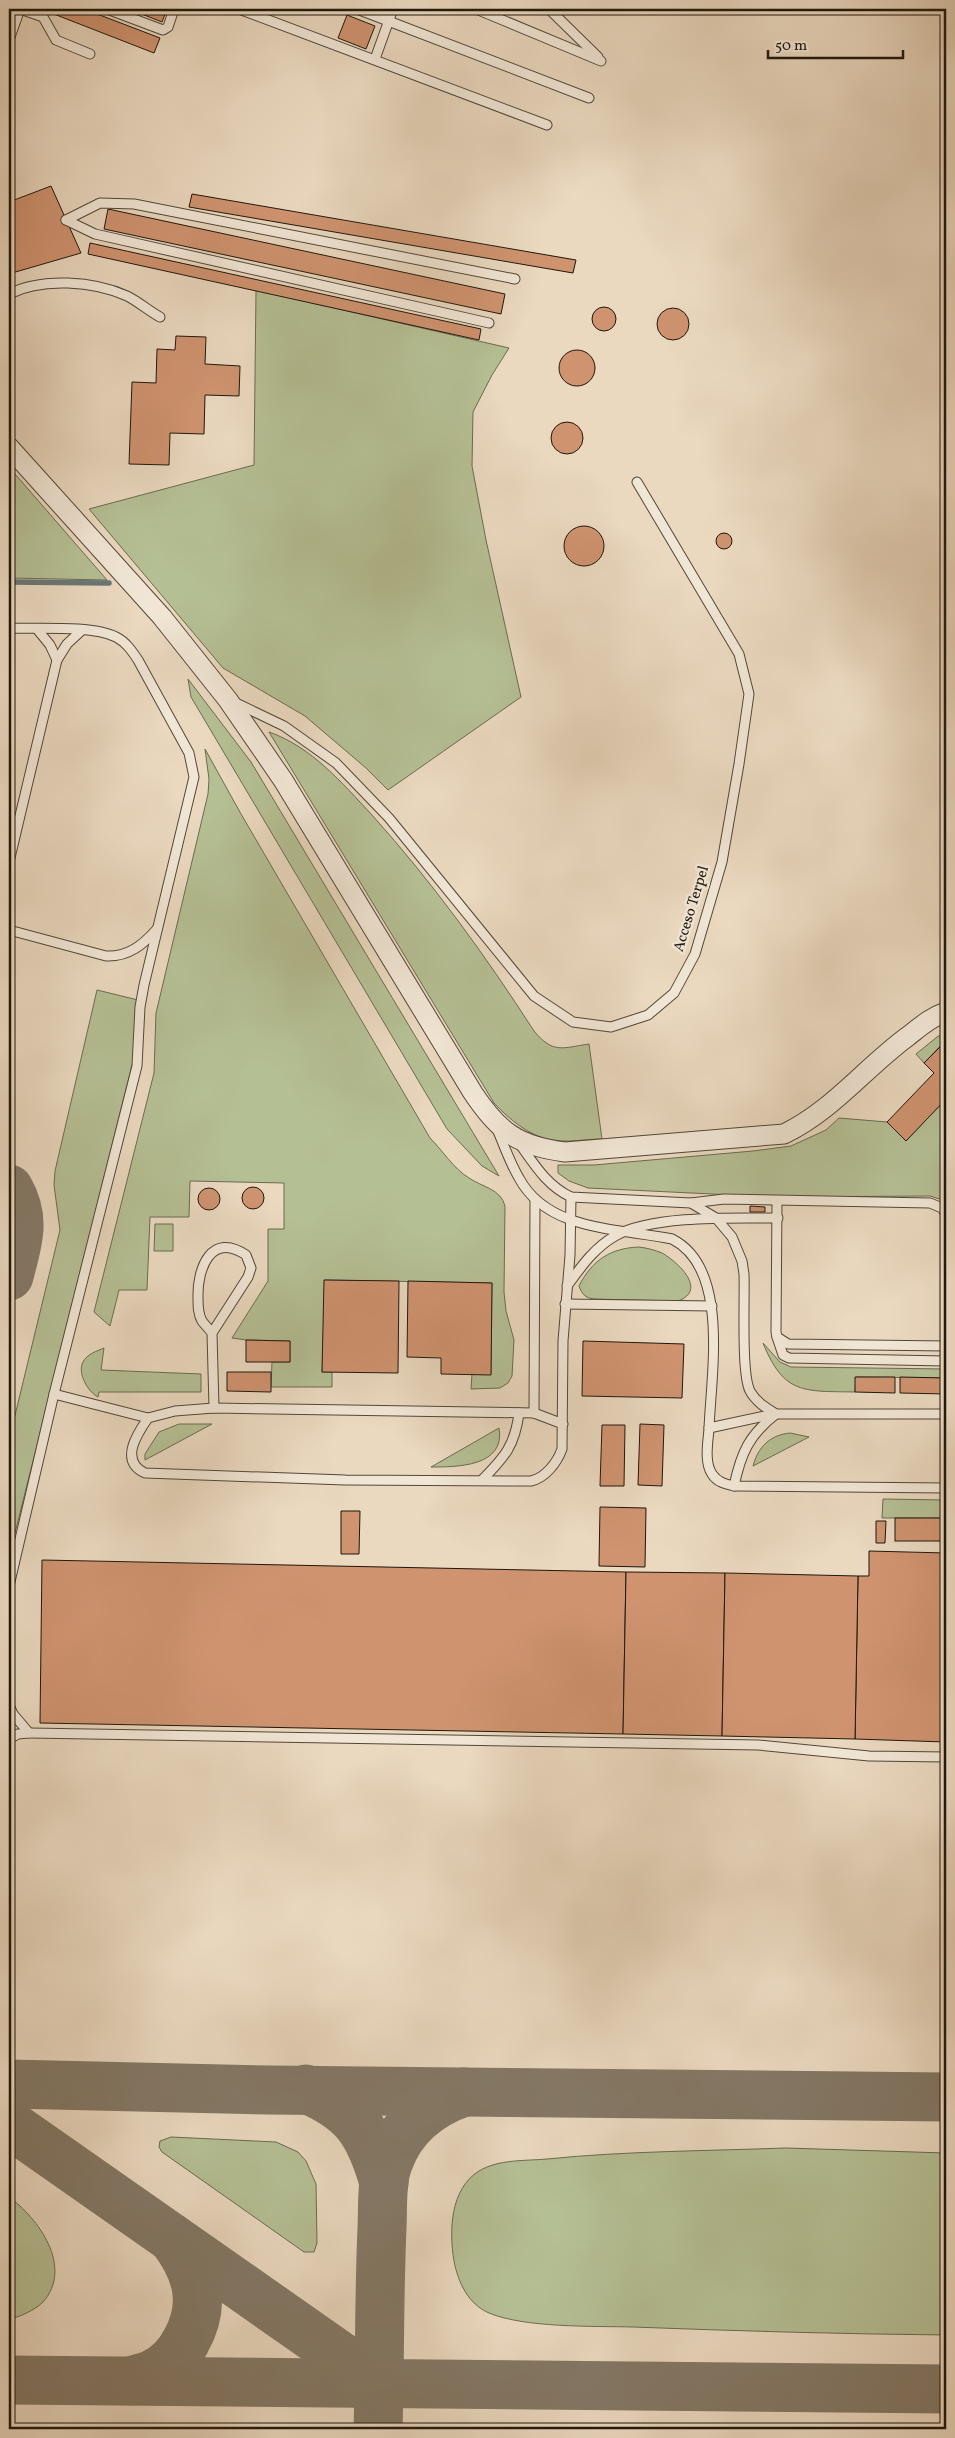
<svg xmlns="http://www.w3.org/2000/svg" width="955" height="2438" viewBox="0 0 955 2438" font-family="Vollkorn,serif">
  <rect width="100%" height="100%" fill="#ead8bf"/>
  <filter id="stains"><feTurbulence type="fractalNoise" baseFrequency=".004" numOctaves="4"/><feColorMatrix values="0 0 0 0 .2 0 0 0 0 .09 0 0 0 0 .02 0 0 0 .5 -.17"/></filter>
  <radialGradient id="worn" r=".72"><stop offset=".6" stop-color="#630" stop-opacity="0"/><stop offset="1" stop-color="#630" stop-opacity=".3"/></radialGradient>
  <g fill="#b5bf94" stroke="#6a6b50">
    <path d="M 256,290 L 509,348 L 492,375 L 473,412 L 472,466 L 486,540 L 521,697 L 388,790 L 366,768 L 305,716 L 223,668 L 89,509 L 254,465 Z"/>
    <path d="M 9,467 L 107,580 L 9,578 Z"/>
    <path d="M 188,679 L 251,762 L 499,1176 L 482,1166 L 447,1129 L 191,697 Z"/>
    <path d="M 269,732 C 312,747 342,783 372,815 C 433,883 485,955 534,1031 C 553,1054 562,1048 589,1044 L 602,1139 C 586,1139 566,1143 550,1140 C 528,1135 509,1119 494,1103 Z"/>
    <path d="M 205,749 L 241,814 L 430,1138 C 442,1150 454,1169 469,1178 C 482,1187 501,1189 505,1206 L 504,1292 L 506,1311 L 514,1340 L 512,1376 L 508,1383 L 500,1388 L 471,1389 L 472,1374 L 491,1374 L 492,1283 L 325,1280 L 322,1372 L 332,1372 L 332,1387 L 271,1387 L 272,1362 L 290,1362 L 290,1341 L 246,1340 L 232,1338 L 268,1281 L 268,1229 L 284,1229 L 284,1183 L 190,1181 L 189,1217 L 150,1217 L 147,1290 L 119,1290 L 110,1326 L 94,1312 L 154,1073 L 156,1013 L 208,794 L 209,779 Z"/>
    <path d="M 97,990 L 138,1000 L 133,1061 L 9,1557 L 9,1440 L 60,1230 L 54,1185 L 55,1171 Z"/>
    <path d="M 946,1032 L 946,1045 L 943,1043 L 924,1063 L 916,1054 L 937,1037 Z"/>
    <path d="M 946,1099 L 946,1201 L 930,1196 L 774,1197 L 588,1188 L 569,1181 L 558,1173 L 558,1165 L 594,1165 L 753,1151 L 791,1146 L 826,1130 L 839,1118 L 887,1122 L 906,1141 Z"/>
    <path d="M 155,1224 L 173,1224 L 173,1251 L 154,1251 Z"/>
    <path d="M 639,1247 C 647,1248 655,1250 662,1253 C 678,1262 708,1290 678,1301 L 594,1299 C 585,1298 582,1294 579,1286 C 592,1260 611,1248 639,1247 Z"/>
    <path d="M 763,1343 L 780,1362 L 791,1367 L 946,1369 L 946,1378 L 856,1377 L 855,1392 C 804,1391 784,1395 763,1343 Z"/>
    <path d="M 104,1348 L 101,1370 L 201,1374 L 201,1392 L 99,1392 L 98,1397 C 88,1392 77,1373 83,1362 C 87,1354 97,1351 104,1348 Z"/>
    <path d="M 179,1424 L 212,1424 L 145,1460 L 145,1454 L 159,1432 Z"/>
    <path d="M 499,1428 C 506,1467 456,1467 431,1467 Z"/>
    <path d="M 790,1433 L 809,1437 L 753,1466 C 758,1447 770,1435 790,1433 Z"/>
    <path d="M 883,1499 L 946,1500 L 946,1518 L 882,1518 Z"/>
    <path d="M 171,2137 L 276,2142 L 298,2152 L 306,2161 L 316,2184 L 317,2243 L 314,2252 L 304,2252 L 162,2152 L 159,2147 L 160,2141 Z"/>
    <path d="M 786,2148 L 946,2153 L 946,2335 C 842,2334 738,2331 633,2327 C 593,2326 525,2328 489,2313 C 468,2304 458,2282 454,2261 C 449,2231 450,2189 479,2171 C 499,2159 525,2161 547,2159 C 626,2151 706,2151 786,2148 Z"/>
    <path d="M 9,2197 C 38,2218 74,2267 43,2302 C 34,2311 20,2316 9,2320 Z"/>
  </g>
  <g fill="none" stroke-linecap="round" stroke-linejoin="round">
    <path stroke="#6b7777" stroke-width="5.5" d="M 9,582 L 109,583"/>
    <g stroke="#847866" stroke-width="49">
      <path d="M 9,1189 C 27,1220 17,1244 9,1276"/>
      <path d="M 9,2084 L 270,2090 L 946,2097"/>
      <path d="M 306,2089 C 355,2109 370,2133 384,2183"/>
      <path d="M 9,2124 L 359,2369 L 385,2382"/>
      <path d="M 9,2380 L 946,2389"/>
      <path d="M 131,2381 C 138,2378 147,2377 153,2374 C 167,2367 179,2355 186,2341 C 207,2304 197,2270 172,2238"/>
      <path d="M 378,2429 C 380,2362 379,2295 382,2228 C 383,2207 381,2181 389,2161 C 402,2125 429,2104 464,2092"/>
    </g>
  </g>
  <g fill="#cf9370" stroke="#1f170d">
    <path d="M 41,9 L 84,9 L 160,38 L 154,53 Z"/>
    <path d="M 129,9 L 167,9 L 162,22 Z"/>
    <path d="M 347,15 L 375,26 L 366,49 L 338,38 Z"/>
    <path d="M 51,186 L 81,253 L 12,273 L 9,266 L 9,202 Z"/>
    <path d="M 192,194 L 576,260 L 573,273 L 189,207 Z"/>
    <path d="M 108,209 L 505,294 L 501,314 L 104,229 Z"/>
    <path d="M 90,243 L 481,329 L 479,340 L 88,254 Z"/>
    <circle cx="604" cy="319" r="12"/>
    <circle cx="673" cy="324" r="16"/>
    <path d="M 176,336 L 206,337 L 205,364 L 240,366 L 239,396 L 205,395 L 204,434 L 170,433 L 169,465 L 129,464 L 132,382 L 156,383 L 157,349 L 175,350 Z"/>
    <circle cx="577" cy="368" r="18"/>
    <circle cx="567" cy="438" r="16"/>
    <circle cx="584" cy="546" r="20"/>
    <circle cx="724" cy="541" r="8"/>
    <path d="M 944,1043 L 946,1045 L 946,1099 L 906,1141 L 887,1122 L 934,1073 L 924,1063 Z"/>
    <circle cx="253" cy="1198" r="11"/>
    <circle cx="209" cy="1199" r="11"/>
    <path d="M 750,1206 L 765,1207 L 765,1212 L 750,1212 Z"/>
    <path d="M 324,1280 L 399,1281 L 398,1373 L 322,1372 Z"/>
    <path d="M 408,1281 L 492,1283 L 491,1375 L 441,1374 L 441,1358 L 407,1357 Z"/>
    <path d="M 246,1340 L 290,1341 L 290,1362 L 246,1362 Z"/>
    <path d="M 583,1341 L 684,1344 L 682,1398 L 582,1396 Z"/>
    <path d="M 227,1372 L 271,1372 L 271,1392 L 227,1391 Z"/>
    <path d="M 855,1377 L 895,1377 L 895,1393 L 855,1392 Z"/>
    <path d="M 900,1377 L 946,1378 L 946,1394 L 900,1393 Z"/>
    <path d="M 640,1424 L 664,1425 L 662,1486 L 638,1485 Z"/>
    <path d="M 602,1425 L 625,1425 L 624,1486 L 600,1486 Z"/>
    <path d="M 600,1507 L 646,1508 L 645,1567 L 599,1566 Z"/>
    <path d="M 341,1511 L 360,1511 L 359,1554 L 341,1554 Z"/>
    <rect x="895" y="1518" width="51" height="23"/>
    <path d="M 876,1521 L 886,1521 L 885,1543 L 876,1543 Z"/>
    <path d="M 869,1551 L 946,1553 L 946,1742 L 855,1739 L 858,1576 L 869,1576 Z"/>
    <path d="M 42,1560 L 626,1572 L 623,1734 L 40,1723 Z"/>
    <path d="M 626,1572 L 725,1573 L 722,1736 L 623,1734 Z"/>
    <path d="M 725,1573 L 858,1576 L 855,1739 L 722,1736 Z"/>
  </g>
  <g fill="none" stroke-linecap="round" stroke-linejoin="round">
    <defs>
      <g id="service">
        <path d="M 20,9 L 43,17 L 56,40 L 90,54"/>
        <path d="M 107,9 L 163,30 L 168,27 L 174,9"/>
        <path d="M 239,9 L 547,125"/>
        <path d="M 357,9 L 589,98"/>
        <path d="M 476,9 L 601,61"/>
        <path d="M 549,9 L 598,57"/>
        <path d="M 9,40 L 20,9"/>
        <path d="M 375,59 L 393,9"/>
        <path d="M 66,220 L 100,203 L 134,204 L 515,279"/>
        <path d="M 66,220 L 95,234 L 489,323"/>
        <path d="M 9,294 C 42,277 94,281 127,296 C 139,302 149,311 160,317"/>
        <path d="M 9,628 C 37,629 92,625 116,637 C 126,642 132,651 138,660 L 189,753 L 194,777 L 144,985 L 140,1007 L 137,1066 L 54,1394 L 9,1586"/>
        <path d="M 57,660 L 67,644 L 82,630"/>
        <path d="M 236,703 L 284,726 L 336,763 L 389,818 L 534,996 L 573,1022 L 611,1027 L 648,1015 L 674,993 L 695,954 L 722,862 L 739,764 L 749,694 L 739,654 L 637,482"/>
        <path d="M 9,862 L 57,660 L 50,645 L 37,629"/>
        <path d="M 9,930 L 106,956 C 128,957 143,945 157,929"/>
        <path d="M 497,1129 C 504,1145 510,1163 519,1178 C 548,1232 620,1228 672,1239 C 730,1268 711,1374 709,1429 C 708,1442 704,1462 712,1474 C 717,1482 725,1484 734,1486 L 946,1488"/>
        <path d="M 519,1143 C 534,1164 547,1186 571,1197 L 691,1203 L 716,1218 L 732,1237 L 742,1261 L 744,1274 C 745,1297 741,1374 750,1391 C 756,1402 766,1408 776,1414 L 946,1414"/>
        <path d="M 777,1201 L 776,1332 L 777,1337 L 788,1344 L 946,1346"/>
        <path d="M 691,1203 L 724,1199 L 930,1203 L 942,1208 L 946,1214"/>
        <path d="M 567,1286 C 581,1267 594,1248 615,1236 C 652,1215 734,1218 778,1218"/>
        <path d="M 565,1304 L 712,1306"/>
        <path d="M 212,1333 C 209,1329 205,1325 202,1321 C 198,1314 198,1306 198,1298 C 197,1269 211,1231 246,1255 L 251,1268 L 248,1277 L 212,1333 L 214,1408"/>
        <path d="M 777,1337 L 783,1355 L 789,1358 L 946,1361"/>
        <path d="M 54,1394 L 148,1418 L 175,1411 L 214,1408 L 534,1413 L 563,1424"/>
        <path d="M 534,1413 L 535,1199"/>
        <path d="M 148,1418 C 137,1434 119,1461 145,1473 L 345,1480 L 531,1481 C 545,1478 557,1463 562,1449 L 563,1341 L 570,1255 L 571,1197"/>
        <path d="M 709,1428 L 774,1414"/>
        <path d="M 482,1480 C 505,1457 515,1445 519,1413"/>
        <path d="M 734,1486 C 741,1453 749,1435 776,1414"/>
        <path d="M 9,1705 L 13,1714 L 29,1733 L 18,1734 L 9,1739"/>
        <path d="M 29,1733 L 758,1745 L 869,1756 L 946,1757"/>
      </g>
      <path id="minor" d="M 9,447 L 162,617 L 228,700 L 283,780 L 473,1093 C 499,1132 518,1146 565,1152 L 784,1134 C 832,1111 865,1068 907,1037 C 920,1027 931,1017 946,1012"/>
    </defs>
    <use href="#service" stroke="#52473a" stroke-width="11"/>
    <use href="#minor" stroke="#52473a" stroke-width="21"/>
    <use href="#service" stroke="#f1e6d5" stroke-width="9"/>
    <use href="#minor" stroke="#f1e6d5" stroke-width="19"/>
  </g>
  <g text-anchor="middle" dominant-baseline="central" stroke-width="5" stroke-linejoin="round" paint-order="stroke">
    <g font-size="15" fill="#1f170d" stroke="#f1e6d5">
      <text transform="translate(692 909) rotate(-73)">Acceso Terpel</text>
    </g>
  </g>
  <rect width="955" height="2438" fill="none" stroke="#ead8bf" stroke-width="30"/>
  <rect x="10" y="10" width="935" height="2418" fill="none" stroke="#1f170d" stroke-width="2.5"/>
  <rect x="15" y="15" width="925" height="2408" fill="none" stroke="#1f170d"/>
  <path d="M768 50v8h135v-8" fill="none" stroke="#1f170d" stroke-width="2.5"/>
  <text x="775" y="50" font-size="15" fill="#1f170d" stroke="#f1e6d5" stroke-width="4" paint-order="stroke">50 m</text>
  <rect width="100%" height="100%" filter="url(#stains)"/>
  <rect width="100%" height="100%" fill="url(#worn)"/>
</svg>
